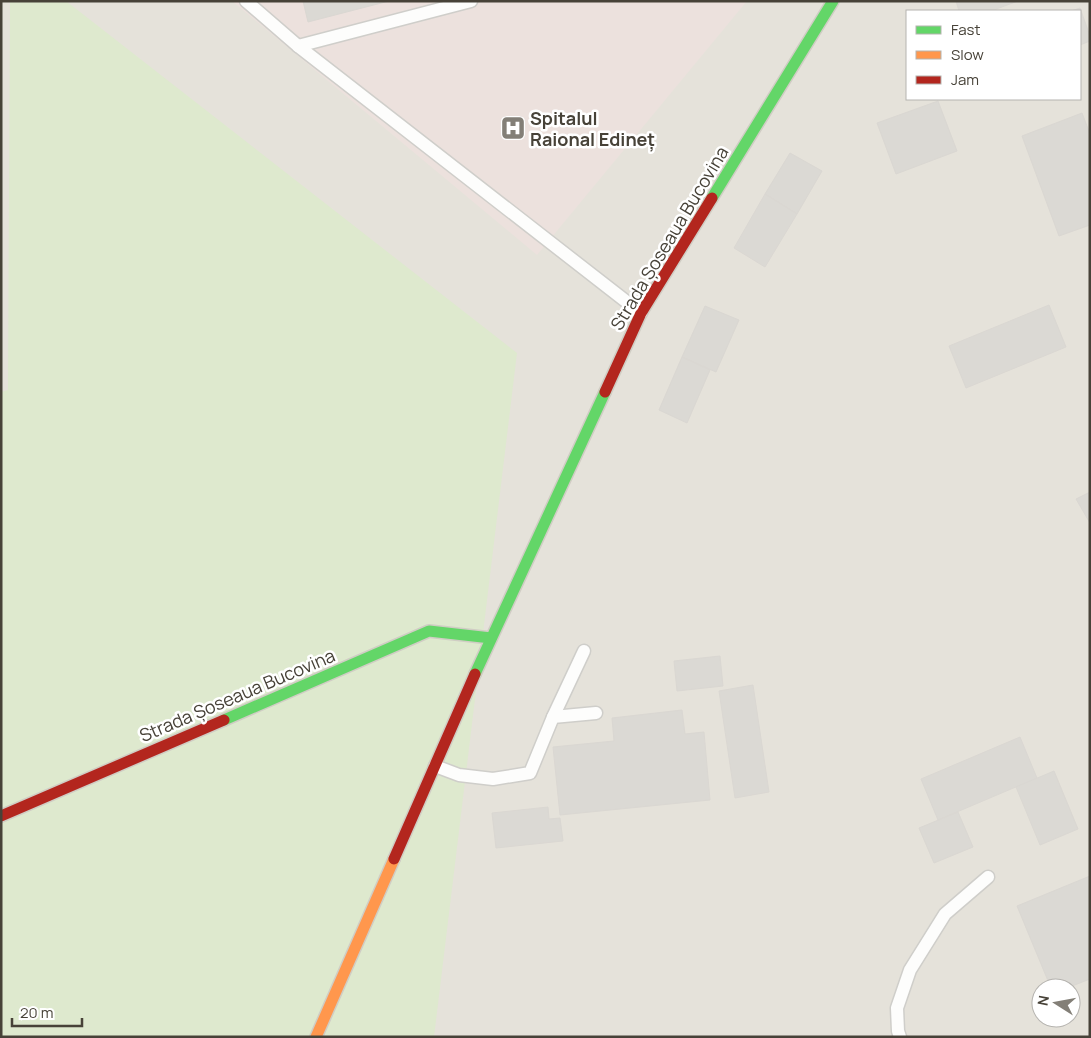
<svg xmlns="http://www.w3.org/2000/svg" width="1091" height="1038" viewBox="0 0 1091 1038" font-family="Manrope,sans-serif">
  <rect width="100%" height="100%" fill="#f2f0ec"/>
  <path fill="#e5e2da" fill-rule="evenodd" d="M 1,1 L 1090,1 L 1090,1037 L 1,1037 ZM 907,11 L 1080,11 L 1080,99 L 907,99 ZM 1041,988 L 1071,988 L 1071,1018 L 1041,1018 Z"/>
  <path fill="#ece1dd" d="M 232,1 L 747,1 L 537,255 Z"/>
  <path fill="#dee9ce" d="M 10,1 L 66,1 L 517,353 L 434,1037 L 1,1037 L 1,392 L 8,390 Z"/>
  <g fill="#dbd9d4" stroke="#dad7d2">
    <path d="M 303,1 L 389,1 L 308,22 Z"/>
    <path d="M 956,1 L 1018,1 L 991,11 L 959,11 Z"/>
    <path d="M 1080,8 L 1090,36 L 1090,41 L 1080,45 L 1080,11 L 1071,11 Z"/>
    <path d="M 938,101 L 957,151 L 896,174 L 877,123 Z"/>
    <path d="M 1082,113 L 1090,134 L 1090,225 L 1059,236 L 1022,136 Z"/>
    <path d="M 790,153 L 822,171 L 797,214 L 765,194 Z"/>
    <path d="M 765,194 L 797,214 L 765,267 L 734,248 Z"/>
    <path d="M 1049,305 L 1066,347 L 966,388 L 949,346 Z"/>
    <path d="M 705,306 L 739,320 L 716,372 L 682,357 Z"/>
    <path d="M 682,357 L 710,370 L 687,423 L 659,410 Z"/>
    <path d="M 1090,492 L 1090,523 L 1076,499 Z"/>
    <path d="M 720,656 L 723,686 L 677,691 L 674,661 Z"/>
    <path d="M 753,685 L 769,792 L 735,798 L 719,691 Z"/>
    <path d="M 682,710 L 685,734 L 704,732 L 710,800 L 560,815 L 553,747 L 614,741 L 612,718 Z"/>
    <path d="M 1020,737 L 1037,778 L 938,820 L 921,779 Z"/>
    <path d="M 1054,771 L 1078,829 L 1040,845 L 1016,787 Z"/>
    <path d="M 548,807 L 549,819 L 560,818 L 563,841 L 496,848 L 492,813 Z"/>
    <path d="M 958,812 L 973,847 L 934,863 L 919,828 Z"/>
    <path d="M 1090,876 L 1090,979 L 1067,988 L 1051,988 L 1017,906 Z"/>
  </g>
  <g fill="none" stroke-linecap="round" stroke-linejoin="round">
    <defs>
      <g id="lane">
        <path d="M 246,1 L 298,46 L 641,313"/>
        <path d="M 298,46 L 471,1"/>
        <path d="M 553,717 L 584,651"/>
        <path d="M 435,766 L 459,775 L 493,779 L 530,773 L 553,717 L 596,713"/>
        <path d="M 900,1037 L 898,1031 L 897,1008 L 910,970 L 945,914 L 988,877"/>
      </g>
      <g id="fast">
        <path d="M 712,198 L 833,1"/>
        <path d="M 475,674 L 605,392"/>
        <path d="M 224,720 L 429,631 L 491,638"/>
      </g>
      <path id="slow" d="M 316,1037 L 394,859"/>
      <g id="jam">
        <path d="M 605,392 L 641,313 L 712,198"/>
        <path d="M 1,816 L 224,720"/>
        <path d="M 394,859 L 475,674"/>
      </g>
    </defs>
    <use href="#lane" stroke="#cfceca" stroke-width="15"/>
    <use href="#fast" stroke="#d0cdc4" stroke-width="14"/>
    <use href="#slow" stroke="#d0cdc4" stroke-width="14"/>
    <use href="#jam" stroke="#d0cdc4" stroke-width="14"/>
    <use href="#lane" stroke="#fdfdfc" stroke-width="12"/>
    <use href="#fast" stroke="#63d668" stroke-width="11"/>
    <use href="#slow" stroke="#ff974d" stroke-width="11"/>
    <use href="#jam" stroke="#b3261e" stroke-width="11"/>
  </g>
  <defs>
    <symbol id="hospital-square" viewBox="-11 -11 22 22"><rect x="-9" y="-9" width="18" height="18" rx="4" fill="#837f77" stroke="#fff"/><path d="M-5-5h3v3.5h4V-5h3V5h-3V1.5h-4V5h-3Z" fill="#fff"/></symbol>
  </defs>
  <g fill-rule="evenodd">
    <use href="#hospital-square" x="499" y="114" width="28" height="28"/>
  </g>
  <g text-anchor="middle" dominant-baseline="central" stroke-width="5" stroke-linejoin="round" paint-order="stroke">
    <g font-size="18" font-weight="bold" fill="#474238" stroke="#fff" text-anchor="start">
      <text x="530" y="118">Spitalul<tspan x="530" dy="21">Raional Edineț</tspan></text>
    </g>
    <g font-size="18" fill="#474238" stroke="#fff">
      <text transform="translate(669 238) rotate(-59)">Strada Șoseaua Bucovina</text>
      <text transform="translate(237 695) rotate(-23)">Strada Șoseaua Bucovina</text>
    </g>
  </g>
  <rect width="1091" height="1038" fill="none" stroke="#474238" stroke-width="5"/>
  <rect x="906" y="10" width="175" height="90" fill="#ffffff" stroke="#b5b3af"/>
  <rect x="916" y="26" width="25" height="8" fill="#63d668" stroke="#b5b3af"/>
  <text x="951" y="35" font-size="15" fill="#474238">Fast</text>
  <rect x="916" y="51" width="25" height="8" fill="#ff974d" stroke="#b5b3af"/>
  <text x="951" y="60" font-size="15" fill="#474238">Slow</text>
  <rect x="916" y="76" width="25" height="8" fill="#b3261e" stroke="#b5b3af"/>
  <text x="951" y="85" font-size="15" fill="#474238">Jam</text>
  <g transform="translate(1056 1003) rotate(281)"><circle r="24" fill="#ffffff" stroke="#b5b3af"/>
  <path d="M0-4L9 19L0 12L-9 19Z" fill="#837f77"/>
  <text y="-8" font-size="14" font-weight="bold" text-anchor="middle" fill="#474238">N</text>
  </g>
  <path d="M12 1018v8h70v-8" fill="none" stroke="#474238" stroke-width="2.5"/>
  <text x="20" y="1018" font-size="15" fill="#474238" stroke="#ffffff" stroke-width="4" paint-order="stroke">20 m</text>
</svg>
